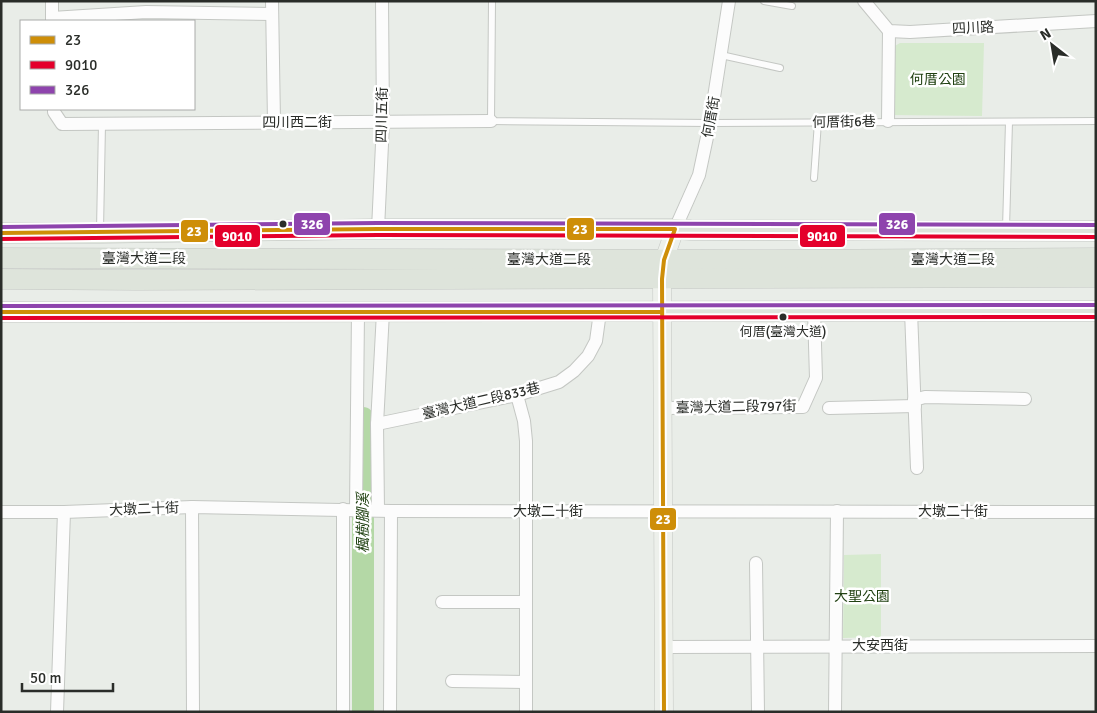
<svg xmlns="http://www.w3.org/2000/svg" width="1097" height="713" viewBox="0 0 1097 713" font-family="Signika,'Noto Sans TC',sans-serif">
  <rect width="100%" height="100%" fill="#e9ede8"/>
  <g fill="#d6eace">
    <path d="M 900,43 L 984,43 L 982,116 L 891,115 L 893,47 Z"/>
    <path d="M 881,554 L 881,637 L 843,638 L 844,555 Z"/>
  </g>
  <g fill="none" stroke-linecap="round" stroke-linejoin="round">
    <path stroke="#b4d8a6" stroke-width="22" d="M 363,418 L 363,712"/>
    <defs>
      <g id="lane">
        <path d="M 492,1 L 491,121 L 710,123 L 1096,121"/>
        <path d="M 764,1 L 792,6"/>
        <path d="M 721,55 L 780,68"/>
        <path d="M 814,178 L 818,122"/>
        <path d="M 1006,228 L 1009,122"/>
        <path d="M 100,230 L 102,124"/>
      </g>
      <g id="street">
        <path d="M 52,1 L 52,21"/>
        <path d="M 272,1 L 274,122"/>
        <path d="M 864,1 L 889,31 L 910,32 L 1096,21"/>
        <path d="M 52,18 L 146,12 L 272,14"/>
        <path d="M 54,109 L 54,112 L 62,124 L 491,121"/>
        <path d="M 888,121 L 889,31"/>
        <path d="M 378,229 L 383,123 L 382,1"/>
        <path d="M 675,229 L 699,175 L 710,123 L 729,1"/>
        <path d="M 911,311 L 917,468"/>
        <path d="M 517,395 L 524,421 L 526,441 L 526,712"/>
        <path d="M 914,400 L 925,397 L 1025,399"/>
        <path d="M 663,408 L 803,407 L 816,378 L 814,311"/>
        <path d="M 829,408 L 915,406"/>
        <path d="M 377,424 L 517,395 L 559,382 L 574,371 L 588,356 L 596,341 L 600,312"/>
        <path d="M 192,507 L 193,712"/>
        <path d="M 343,509 L 343,712"/>
        <path d="M 356,509 L 358,312"/>
        <path d="M 378,510 L 377,424 L 383,312"/>
        <path d="M 1,512 L 64,512 L 192,507 L 391,511 L 1096,512"/>
        <path d="M 756,563 L 758,712"/>
        <path d="M 442,602 L 526,602"/>
        <path d="M 664,647 L 1096,646"/>
        <path d="M 452,681 L 526,682"/>
        <path d="M 57,712 L 64,512"/>
        <path d="M 390,712 L 391,511"/>
        <path d="M 835,712 L 837,511"/>
      </g>
      <path id="secondary" d="M 664,712 L 662,279 L 664,260 L 675,229"/>
      <g id="primary">
        <path d="M 1,233 L 100,233 L 378,229 L 675,229 L 691,230 L 1096,231"/>
        <path d="M 1,258 L 775,260 L 1096,258"/>
        <path d="M 1,279 L 136,280 L 1096,277"/>
        <path d="M 1,312 L 1096,311"/>
      </g>
    </defs>
    <use href="#lane" stroke="#c4c7c3" stroke-width="8"/>
    <use href="#street" stroke="#c4c7c3" stroke-width="14"/>
    <use href="#secondary" stroke="#c4c7c3" stroke-width="19"/>
    <use href="#primary" stroke="#c4c7c4" stroke-width="21"/>
    <use href="#lane" stroke="#fcfcfc" stroke-width="6"/>
    <use href="#street" stroke="#fcfcfc" stroke-width="12"/>
    <use href="#secondary" stroke="#edf0eb" stroke-width="18"/>
    <use href="#primary" stroke="#dee4db" stroke-width="20"/>
    <defs>
      <g id="bus-1">
        <path d="M 1,233 L 378,229 L 675,229 L 664,260 L 662,279 L 664,712"/>
        <path d="M 1,312 L 662,312"/>
      </g>
      <g id="bus-2">
        <path d="M 1,239 L 378,235 L 1096,237"/>
        <path d="M 1,318 L 1096,317"/>
      </g>
      <g id="bus-3">
        <path d="M 1,227 L 378,223 L 1096,225"/>
        <path d="M 1,306 L 1096,305"/>
      </g>
    </defs>
    <use href="#bus-1" stroke="#fff" stroke-width="8"/>
    <use href="#bus-2" stroke="#fff" stroke-width="8"/>
    <use href="#bus-3" stroke="#fff" stroke-width="8"/>
    <use href="#bus-1" stroke="#ce8e08" stroke-width="4"/>
    <use href="#bus-2" stroke="#e4002b" stroke-width="4"/>
    <use href="#bus-3" stroke="#8e44ad" stroke-width="4"/>
  </g>
  <g fill="#2a2d29" stroke="#fff" stroke-width="2">
    <circle cx="283" cy="224" r="4.5"/>
    <circle cx="783" cy="317" r="4.5"/>
  </g>
  <g text-anchor="middle" dominant-baseline="central" stroke-width="5" stroke-linejoin="round" paint-order="stroke">
    <g font-size="13" fill="#2a2d29" stroke="#fff">
      <text x="783" y="332">何厝(臺灣大道)</text>
    </g>
    <g font-size="14" fill="#2a2d29" stroke="#fff">
      <text transform="translate(973 28) rotate(-3)">四川路</text>
      <text transform="translate(382 115) rotate(-89)">四川五街</text>
      <text transform="translate(711 117) rotate(-80)">何厝街</text>
      <text x="297" y="122">四川西二街</text>
      <text transform="translate(844 122) rotate(-1)">何厝街6巷</text>
      <text x="144" y="258">臺灣大道二段</text>
      <text x="549" y="259">臺灣大道二段</text>
      <text x="953" y="259">臺灣大道二段</text>
      <text transform="translate(481 401) rotate(-13)">臺灣大道二段833巷</text>
      <text transform="translate(736 407) rotate(-1)">臺灣大道二段797街</text>
      <text transform="translate(144 509) rotate(-2)">大墩二十街</text>
      <text x="548" y="511">大墩二十街</text>
      <text x="953" y="511">大墩二十街</text>
      <text x="880" y="645">大安西街</text>
    </g>
    <g font-size="14" fill="#214112" stroke="#fff">
      <text x="938" y="79">何厝公園</text>
      <text x="862" y="596">大聖公園</text>
    </g>
    <g font-size="15" font-style="italic" fill="#204112" stroke="#fff">
      <text transform="translate(363 523) rotate(-90)">楓樹腳溪</text>
    </g>
  </g>
  <g stroke="#fff" stroke-width="2">
    <rect x="293" y="212" width="38" height="24" rx="5" fill="#8e44ad"/>
    <rect x="878" y="212" width="38" height="24" rx="5" fill="#8e44ad"/>
    <rect x="566" y="217" width="29" height="24" rx="5" fill="#ce8e08"/>
    <rect x="180" y="219" width="29" height="24" rx="5" fill="#ce8e08"/>
    <rect x="799" y="224" width="47" height="24" rx="5" fill="#e4002b"/>
    <rect x="214" y="224" width="47" height="24" rx="5" fill="#e4002b"/>
    <rect x="649" y="507" width="28" height="24" rx="5" fill="#ce8e08"/>
  </g>
  <g font-size="14" text-anchor="middle" font-weight="bold" fill="#fff">
    <text x="312" y="229">326</text>
    <text x="897" y="229">326</text>
    <text x="580" y="234">23</text>
    <text x="194" y="236">23</text>
    <text x="822" y="241">9010</text>
    <text x="237" y="241">9010</text>
    <text x="663" y="524">23</text>
  </g>
  <rect width="1097" height="713" fill="none" stroke="#2a2d29" stroke-width="5"/>
  <rect x="20" y="20" width="175" height="90" fill="#ffffff" stroke="#aaaba9"/>
  <rect x="30" y="36" width="25" height="8" fill="#ce8e08" stroke="#aaaba9"/>
  <text x="65" y="45" font-size="15" fill="#2a2d29">23</text>
  <rect x="30" y="61" width="25" height="8" fill="#e4002b" stroke="#aaaba9"/>
  <text x="65" y="70" font-size="15" fill="#2a2d29">9010</text>
  <rect x="30" y="86" width="25" height="8" fill="#8e44ad" stroke="#aaaba9"/>
  <text x="65" y="95" font-size="15" fill="#2a2d29">326</text>
  <g transform="translate(1052 45) rotate(329)" stroke="#ffffff" stroke-width="4" paint-order="stroke">
  <path d="M0-4L9 19L0 12L-9 19Z" fill="#2a2d29"/>
  <text y="-8" font-size="14" font-weight="bold" text-anchor="middle" fill="#2a2d29">N</text>
  </g>
  <path d="M22 683v8h91v-8" fill="none" stroke="#2a2d29" stroke-width="2.5"/>
  <text x="30" y="683" font-size="15" fill="#2a2d29" stroke="#ffffff" stroke-width="4" paint-order="stroke">50 m</text>
</svg>
